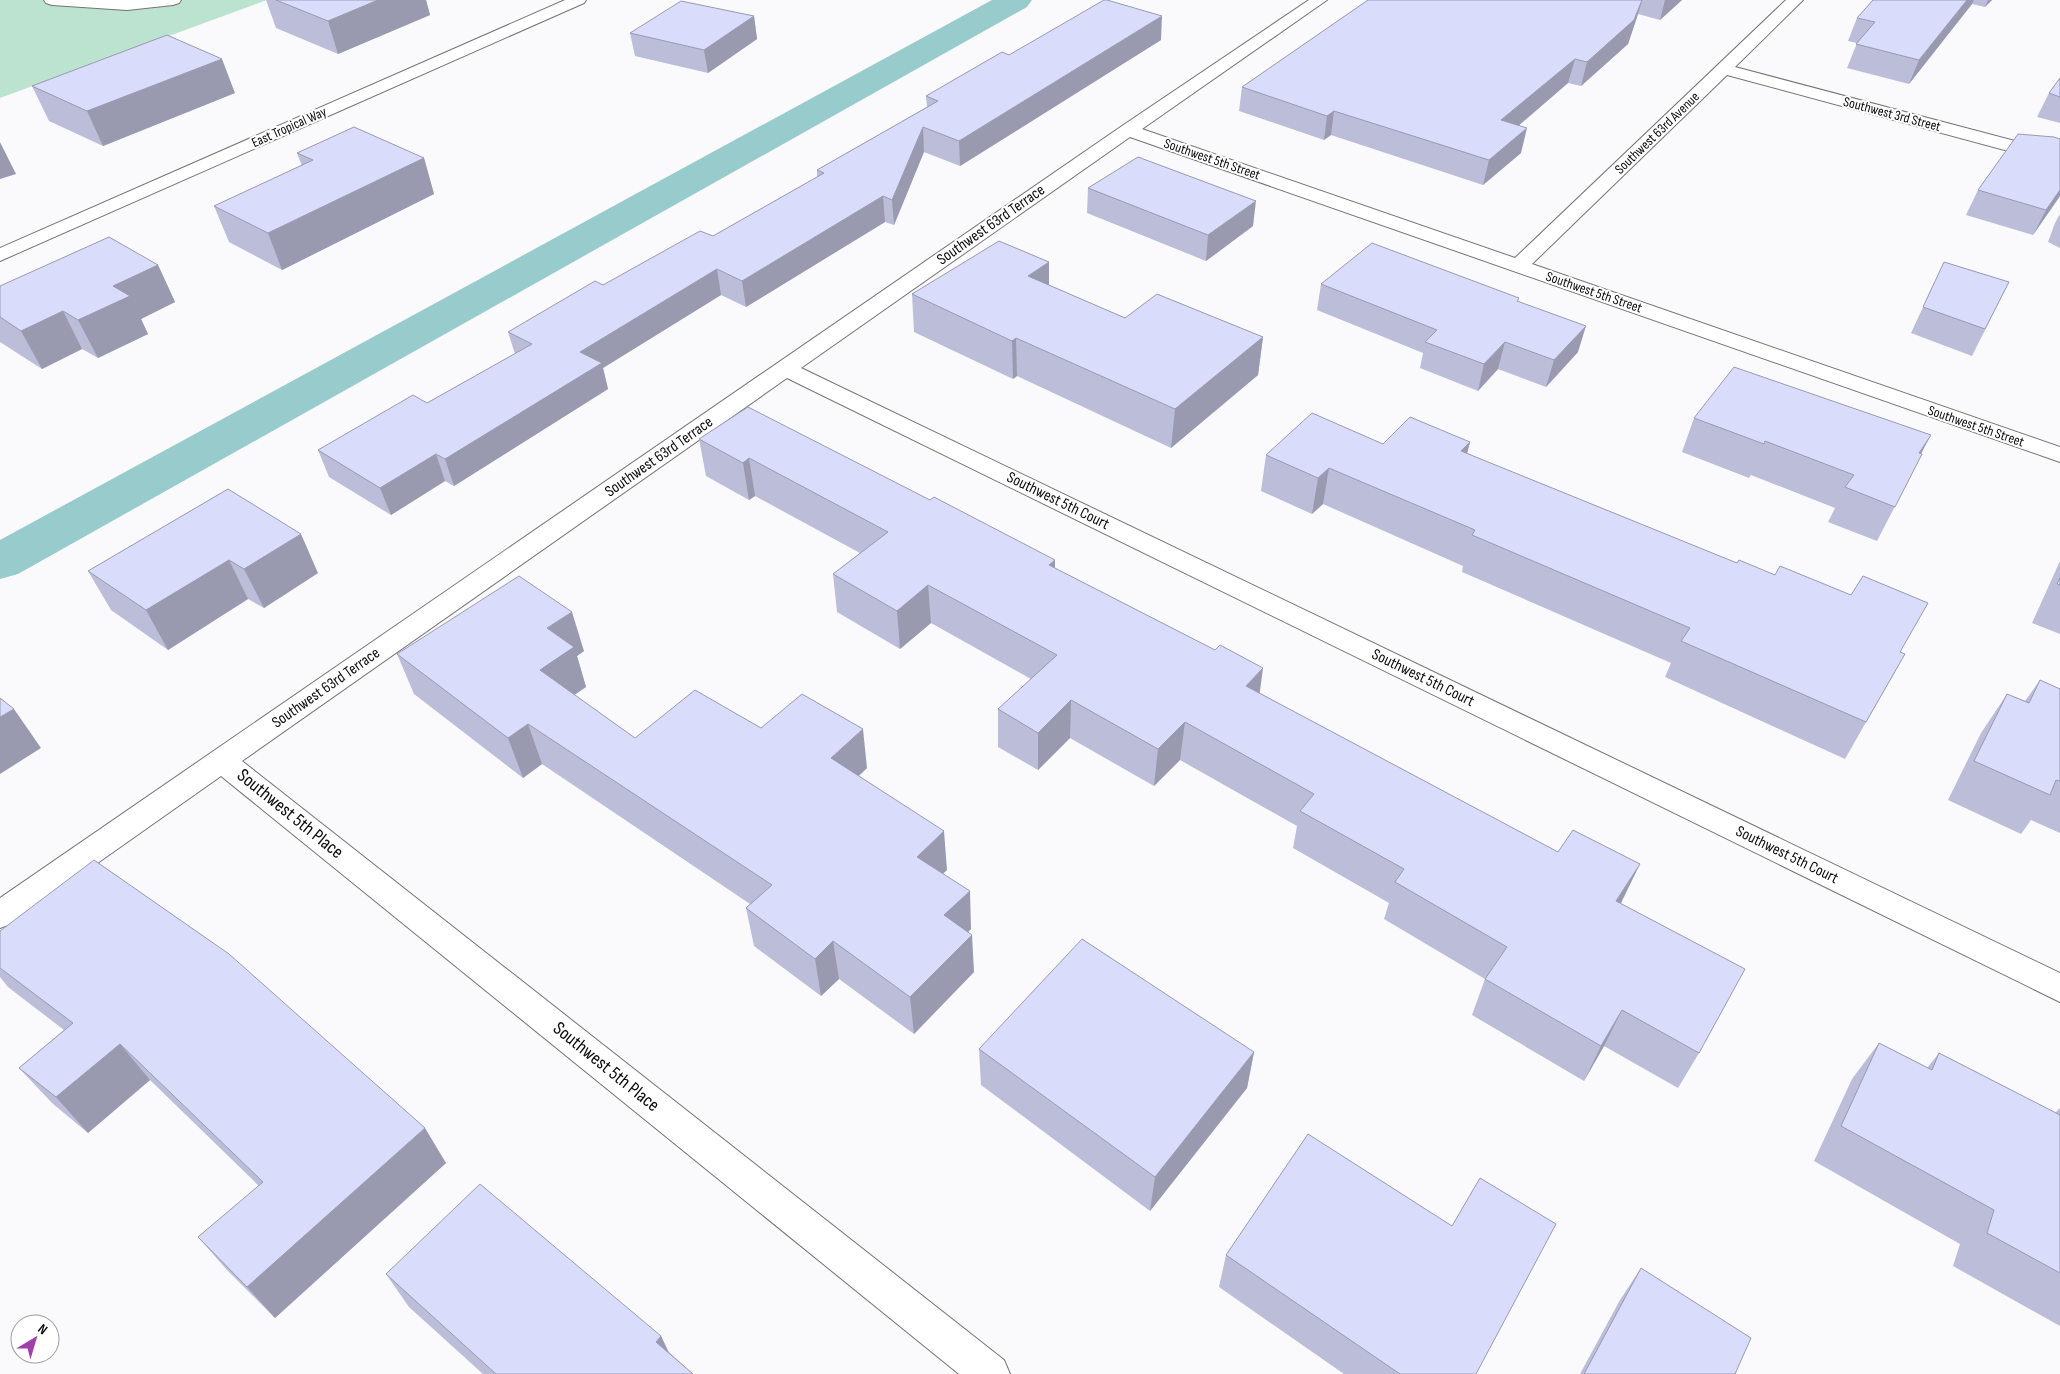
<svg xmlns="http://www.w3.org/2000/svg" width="2060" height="1374" viewBox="0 0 2060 1374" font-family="'Sofia Sans Condensed',sans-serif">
  <rect width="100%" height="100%" fill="#fafafd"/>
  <path fill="#bce3cf" d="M 0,0 L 267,0 L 0,98 Z"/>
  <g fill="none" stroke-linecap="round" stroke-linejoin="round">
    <path fill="#98cccc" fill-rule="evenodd" d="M 992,0 L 1032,0 L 1027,7 L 18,574 L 0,579 L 0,540 Z"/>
    <defs>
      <g id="minor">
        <path d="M 44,0 L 181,0 L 179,3 L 173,5 L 127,10 L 52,5 L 46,3 Z"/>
        <path d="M 565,0 L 586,0 L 584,3 L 0,261 L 0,248 Z"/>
        <path d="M 1309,0 L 1327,0 L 1142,129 L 1515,258 L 1786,0 L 1803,0 L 1735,67 L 2060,153 L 2060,165 L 1727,75 L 1532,264 L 2060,447 L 2060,462 L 1130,137 L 801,368 L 2060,973 L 2060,1002 L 787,378 L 242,761 L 1004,1360 L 1010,1374 L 959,1374 L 221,776 L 11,924 L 0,928 L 0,898 L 1122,126 Z"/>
      </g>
    </defs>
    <use href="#minor" stroke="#747476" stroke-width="2"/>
    <use href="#minor" fill="#fff" fill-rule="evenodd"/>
  </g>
  <g fill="#bbbdd9">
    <path d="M 266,0 L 426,0 L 430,15 L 338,54 L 276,28 Z"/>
    <path d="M 1368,0 L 1682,0 L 1660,20 L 1638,14 L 1628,44 L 1581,86 L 1568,83 L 1518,126 L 1521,153 L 1483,185 L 1331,135 L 1324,140 L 1239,111 L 1242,87 Z"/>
    <path d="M 1873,0 L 1992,0 L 1985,7 L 1972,4 L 1909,84 L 1847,68 L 1857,43 L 1848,41 L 1857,18 Z"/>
    <path d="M 754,16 L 757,39 L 708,73 L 635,56 L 630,33 Z"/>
    <path d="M 1161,40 L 960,166 L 924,152 L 894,225 L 885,222 L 746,307 L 721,295 L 603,368 L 608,389 L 454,486 L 445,481 L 391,515 L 329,477 L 318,450 L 427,403 L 515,354 L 508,332 L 603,285 L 713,236 L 817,177 L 817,170 L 927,107 L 926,96 L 1009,55 Z"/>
    <path d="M 2060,78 L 2060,123 L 2037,117 L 2049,93 Z"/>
    <path d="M 32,86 L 235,93 L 103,146 L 49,121 Z"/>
    <path d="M 2060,139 L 2060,196 L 2033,235 L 1966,215 L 1978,190 Z"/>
    <path d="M 297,153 L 424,158 L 434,194 L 282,270 L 229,242 L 214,206 L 302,166 Z"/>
    <path d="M 1088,188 L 1253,226 L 1206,261 L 1087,213 Z"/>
    <path d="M 2060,214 L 2060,248 L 2048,242 L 2055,223 Z"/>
    <path d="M 1049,262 L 1049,285 L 1125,318 L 1263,337 L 1258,375 L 1171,448 L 1017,376 L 1013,379 L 914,332 L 912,294 Z"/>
    <path d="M 1944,262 L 2009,282 L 1972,356 L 1911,333 Z"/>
    <path d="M 158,265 L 175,302 L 141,319 L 148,334 L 98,358 L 82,349 L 42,369 L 0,342 L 0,286 Z"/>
    <path d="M 1321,284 L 1519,298 L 1518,301 L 1578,352 L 1546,387 L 1498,369 L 1478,391 L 1420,368 L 1423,353 L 1317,310 Z"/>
    <path d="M 1694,418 L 1921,454 L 1922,454 L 1877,541 L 1828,522 L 1835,508 L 1751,475 L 1749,478 L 1682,452 Z"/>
    <path d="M 699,439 L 1055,568 L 1260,693 L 1622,901 L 1621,904 L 1699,1053 L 1678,1088 L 1604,1046 L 1584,1081 L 1472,1015 L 1485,979 L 1384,919 L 1389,903 L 1293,848 L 1297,826 L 1180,760 L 1154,786 L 1070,738 L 1038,770 L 998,747 L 998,709 L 1031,679 L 931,623 L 900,649 L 837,612 L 833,574 L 860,553 L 755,496 L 749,500 L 706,476 Z"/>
    <path d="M 1470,442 L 1467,453 L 1905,654 L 1845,759 L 1665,677 L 1671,663 L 1462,572 L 1463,566 L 1323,504 L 1312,514 L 1261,491 L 1266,455 L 1383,444 Z"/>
    <path d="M 228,489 L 318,573 L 264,608 L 248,599 L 168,650 L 111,610 L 88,571 Z"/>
    <path d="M 2060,561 L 2060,634 L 2032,623 Z"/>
    <path d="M 584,651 L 577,656 L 586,687 L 574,695 L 635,738 L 761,728 L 867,768 L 859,776 L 947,870 L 943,873 L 971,929 L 968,932 L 974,972 L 914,1034 L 839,979 L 821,996 L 754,946 L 746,908 L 750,904 L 542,764 L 523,778 L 414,694 L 397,654 Z"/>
    <path d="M 2040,680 L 2060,689 L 2060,833 L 2031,820 L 2021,834 L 1948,800 L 1981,733 L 2007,694 L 2025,701 Z"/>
    <path d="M 0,931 L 446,1163 L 275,1318 L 227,1270 L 198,1237 L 259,1186 L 150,1080 L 88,1133 L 52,1103 L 19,1068 L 64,1030 L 8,987 L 0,977 Z"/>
    <path d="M 1879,1043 L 1927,1068 L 1939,1053 L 2055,1113 L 2060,1108 L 2060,1326 L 1953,1266 L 1960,1244 L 1814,1161 L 1852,1079 Z"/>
    <path d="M 979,1049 L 1254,1052 L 1247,1088 L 1150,1211 L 981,1085 Z"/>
    <path d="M 1452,1226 L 1476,1374 L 1344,1374 L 1219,1287 L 1226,1255 Z"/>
    <path d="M 1641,1268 L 1735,1374 L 1580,1374 L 1620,1300 Z"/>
    <path d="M 386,1274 L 661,1336 L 669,1352 L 693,1374 L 483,1374 L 409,1307 Z"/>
  </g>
  <g fill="#999ab0">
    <path d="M 378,0 L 426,0 L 430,15 L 338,54 L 328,21 Z"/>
    <path d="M 1642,0 L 1638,14 L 1628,44 L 1581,86 L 1587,62 Z"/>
    <path d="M 1665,0 L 1682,0 L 1660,20 Z"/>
    <path d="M 1967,0 L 1974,0 L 1972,4 L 1909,84 L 1919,60 Z"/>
    <path d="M 1988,0 L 1992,0 L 1985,7 Z"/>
    <path d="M 754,16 L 757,39 L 708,73 L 704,50 Z"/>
    <path d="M 1162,16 L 1161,40 L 960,166 L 959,141 Z"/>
    <path d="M 222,59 L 235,93 L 103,146 L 87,111 Z"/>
    <path d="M 1575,59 L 1568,83 L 1496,145 L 1501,120 Z"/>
    <path d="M 1334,111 L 1331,135 L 1324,140 L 1327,116 Z"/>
    <path d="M 923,127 L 924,152 L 894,225 L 892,200 Z"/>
    <path d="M 1527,128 L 1521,153 L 1483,185 L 1489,160 Z"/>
    <path d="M 0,142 L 16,174 L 0,179 Z"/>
    <path d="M 424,158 L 434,194 L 282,270 L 268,233 Z"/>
    <path d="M 2060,190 L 2060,196 L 2033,235 L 2046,210 Z"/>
    <path d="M 883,196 L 885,222 L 746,307 L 742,281 Z"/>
    <path d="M 1256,201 L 1253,226 L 1206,261 L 1208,235 Z"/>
    <path d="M 1049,262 L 1049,300 L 1028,276 Z"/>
    <path d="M 158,265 L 175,302 L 141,319 L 148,334 L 98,358 L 78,320 L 113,286 Z"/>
    <path d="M 717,269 L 721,295 L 603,368 L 608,389 L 454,486 L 445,459 L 580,352 Z"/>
    <path d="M 63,311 L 82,349 L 42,369 L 21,331 Z"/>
    <path d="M 1586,326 L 1578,352 L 1546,387 L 1554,360 Z"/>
    <path d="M 1263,337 L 1258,375 L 1171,448 L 1175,409 Z"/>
    <path d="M 1016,338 L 1017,376 L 1013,379 L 1012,341 Z"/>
    <path d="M 1505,342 L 1498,369 L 1478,391 L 1484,364 Z"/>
    <path d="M 1931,435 L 1913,469 L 1919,453 Z"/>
    <path d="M 1470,442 L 1461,478 L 1461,451 Z"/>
    <path d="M 436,454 L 445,481 L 391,515 L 380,488 Z"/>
    <path d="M 749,458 L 755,496 L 749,500 L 743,463 Z"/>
    <path d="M 1329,468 L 1323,504 L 1312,514 L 1318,478 Z"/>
    <path d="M 301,534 L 318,573 L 264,608 L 244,569 Z"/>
    <path d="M 229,560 L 248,599 L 168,650 L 146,610 Z"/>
    <path d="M 1055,560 L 1055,598 L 1049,565 Z"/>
    <path d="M 928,585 L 931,623 L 900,649 L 897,611 Z"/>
    <path d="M 572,612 L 584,651 L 577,656 L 586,687 L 552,710 L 540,670 L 547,628 Z"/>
    <path d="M 1263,668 L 1258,706 L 1246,686 Z"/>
    <path d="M 1071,700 L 1070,738 L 1038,770 L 1038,733 Z"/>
    <path d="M 14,709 L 41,748 L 0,774 L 0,717 Z"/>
    <path d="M 1185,722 L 1180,760 L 1154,786 L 1158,749 Z"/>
    <path d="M 528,724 L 542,764 L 523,778 L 508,738 Z"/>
    <path d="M 863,729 L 867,768 L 836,797 L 831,758 Z"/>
    <path d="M 944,831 L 947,870 L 920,895 L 917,857 Z"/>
    <path d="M 1640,864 L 1622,901 L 1599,938 L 1616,901 Z"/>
    <path d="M 970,891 L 971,929 L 947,953 L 944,915 Z"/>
    <path d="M 972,935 L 974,972 L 914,1034 L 910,997 Z"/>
    <path d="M 833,941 L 839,979 L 821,996 L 815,959 Z"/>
    <path d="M 1622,1010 L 1604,1046 L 1584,1081 L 1601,1046 Z"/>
    <path d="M 120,1044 L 150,1080 L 88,1133 L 56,1097 Z"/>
    <path d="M 1254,1052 L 1247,1088 L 1150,1211 L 1155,1177 Z"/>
    <path d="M 425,1128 L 446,1163 L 275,1318 L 247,1287 Z"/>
    <path d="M 661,1336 L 675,1367 L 656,1342 Z"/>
  </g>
  <g fill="#dadcfc" stroke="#999ab0">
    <path d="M 276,0 L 378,0 L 328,21 Z"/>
    <path d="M 1104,0 L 1107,0 L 1162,16 L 959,141 L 923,127 L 892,200 L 883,196 L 742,281 L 717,269 L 580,352 L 602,363 L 445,459 L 436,454 L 380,488 L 318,450 L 413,395 L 427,403 L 532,344 L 508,332 L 595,281 L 603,285 L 700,231 L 713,236 L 824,173 L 817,170 L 938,101 L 926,96 L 1002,52 L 1009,55 Z"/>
    <path d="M 1368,0 L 1642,0 L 1634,20 L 1587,62 L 1575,59 L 1501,120 L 1527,128 L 1489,160 L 1334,111 L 1327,116 L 1242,87 Z"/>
    <path d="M 1873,0 L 1967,0 L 1919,60 L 1856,44 L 1875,22 L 1857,18 Z"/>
    <path d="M 681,1 L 754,16 L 704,50 L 630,33 Z"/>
    <path d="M 167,35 L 222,59 L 87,111 L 32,86 Z"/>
    <path d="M 2060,78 L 2060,97 L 2049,93 Z"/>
    <path d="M 354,127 L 424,158 L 268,233 L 214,206 L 313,160 L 297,153 Z"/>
    <path d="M 2018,134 L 2054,137 L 2060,139 L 2060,190 L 2046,210 L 1978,190 Z"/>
    <path d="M 1138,157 L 1256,201 L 1208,235 L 1088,188 Z"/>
    <path d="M 109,237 L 158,265 L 113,286 L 130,296 L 78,320 L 63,311 L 21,331 L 0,317 L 0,286 Z"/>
    <path d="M 999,241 L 1049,262 L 1028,276 L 1125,318 L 1157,294 L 1263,337 L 1175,409 L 1016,338 L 1012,341 L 912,294 Z"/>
    <path d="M 1372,243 L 1519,298 L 1517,301 L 1586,326 L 1554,360 L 1505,342 L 1484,364 L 1425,342 L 1437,330 L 1321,284 Z"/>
    <path d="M 1944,262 L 2009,282 L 1985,329 L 1923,307 Z"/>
    <path d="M 1734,367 L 1931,435 L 1919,453 L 1922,454 L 1895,507 L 1845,487 L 1854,475 L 1765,441 L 1764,444 L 1694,418 Z"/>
    <path d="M 748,407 L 930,500 L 934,497 L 1055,560 L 1049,565 L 1215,650 L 1220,645 L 1263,668 L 1246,686 L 1558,852 L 1573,830 L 1640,864 L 1616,901 L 1745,969 L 1699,1053 L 1622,1010 L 1601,1046 L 1485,979 L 1507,947 L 1395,882 L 1404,869 L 1300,811 L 1314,794 L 1185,722 L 1158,749 L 1071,700 L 1038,733 L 998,709 L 1057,655 L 928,585 L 897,611 L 833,574 L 888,532 L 749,458 L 743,463 L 699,439 Z"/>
    <path d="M 1312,413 L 1383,444 L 1410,417 L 1470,442 L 1461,451 L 1737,563 L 1739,560 L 1775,575 L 1780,566 L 1851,595 L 1863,576 L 1928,603 L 1900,652 L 1905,654 L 1866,722 L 1681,641 L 1690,628 L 1472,535 L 1475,530 L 1329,468 L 1318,478 L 1266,455 Z"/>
    <path d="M 228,489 L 301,534 L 244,569 L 229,560 L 146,610 L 88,571 Z"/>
    <path d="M 519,576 L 572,612 L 547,628 L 574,647 L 540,670 L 635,738 L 695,690 L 761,728 L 802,694 L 863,729 L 831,758 L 944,831 L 917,857 L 970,891 L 944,915 L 972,935 L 910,997 L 833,941 L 815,959 L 746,908 L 772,885 L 528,724 L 508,738 L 397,654 Z"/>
    <path d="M 2060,578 L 2060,585 L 2057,584 Z"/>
    <path d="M 2040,680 L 2060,689 L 2060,781 L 2056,780 L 2050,795 L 1974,761 L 2007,694 L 2029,703 Z"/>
    <path d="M 0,698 L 14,709 L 0,717 Z"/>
    <path d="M 94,860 L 229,954 L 425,1128 L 247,1287 L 198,1237 L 263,1182 L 120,1044 L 56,1097 L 19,1068 L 73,1023 L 0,968 L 0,931 Z"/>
    <path d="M 1082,939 L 1254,1052 L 1155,1177 L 979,1049 Z"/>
    <path d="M 1879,1043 L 1932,1070 L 1939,1053 L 2060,1115 L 2060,1273 L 1987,1233 L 1994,1210 L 1841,1126 Z"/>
    <path d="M 1308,1134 L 1452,1226 L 1480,1178 L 1556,1224 L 1476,1374 L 1400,1374 L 1226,1255 Z"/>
    <path d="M 480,1184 L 661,1336 L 656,1342 L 693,1374 L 496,1374 L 386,1274 Z"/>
    <path d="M 1641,1268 L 1751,1338 L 1735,1374 L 1584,1374 Z"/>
  </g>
  <g text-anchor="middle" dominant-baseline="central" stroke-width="4" stroke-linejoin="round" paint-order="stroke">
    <g font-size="14" fill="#0c0c0d" stroke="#fff">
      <text transform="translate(1892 114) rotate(15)">Southwest 3rd Street</text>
      <text transform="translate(289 127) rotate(-24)">East Tropical Way</text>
      <text transform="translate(1657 133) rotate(-44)">Southwest 63rd Avenue</text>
      <text transform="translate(1212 159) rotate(19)">Southwest 5th Street</text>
      <text transform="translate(1594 292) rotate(19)">Southwest 5th Street</text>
      <text transform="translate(1976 426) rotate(19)">Southwest 5th Street</text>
    </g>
    <g font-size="16" fill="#0c0c0d" stroke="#fff">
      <text transform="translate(991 225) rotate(-35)">Southwest 63rd Terrace</text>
      <text transform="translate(659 457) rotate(-35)">Southwest 63rd Terrace</text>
      <text transform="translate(1058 501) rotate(26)">Southwest 5th Court</text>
      <text transform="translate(1423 678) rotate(26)">Southwest 5th Court</text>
      <text transform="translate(326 688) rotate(-35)">Southwest 63rd Terrace</text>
      <text transform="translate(1787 855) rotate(26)">Southwest 5th Court</text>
    </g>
    <g font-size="19" fill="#0c0c0d" stroke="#fff">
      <text transform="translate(290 814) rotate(39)">Southwest 5th Place</text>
      <text transform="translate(606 1067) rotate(39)">Southwest 5th Place</text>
    </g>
  </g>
  <g transform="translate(35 1339) rotate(38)"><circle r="24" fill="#ffffff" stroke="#9e9e9e"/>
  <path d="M0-4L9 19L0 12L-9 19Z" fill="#a03fa7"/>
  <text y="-8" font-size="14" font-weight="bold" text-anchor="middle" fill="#0c0c0d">N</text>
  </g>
</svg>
